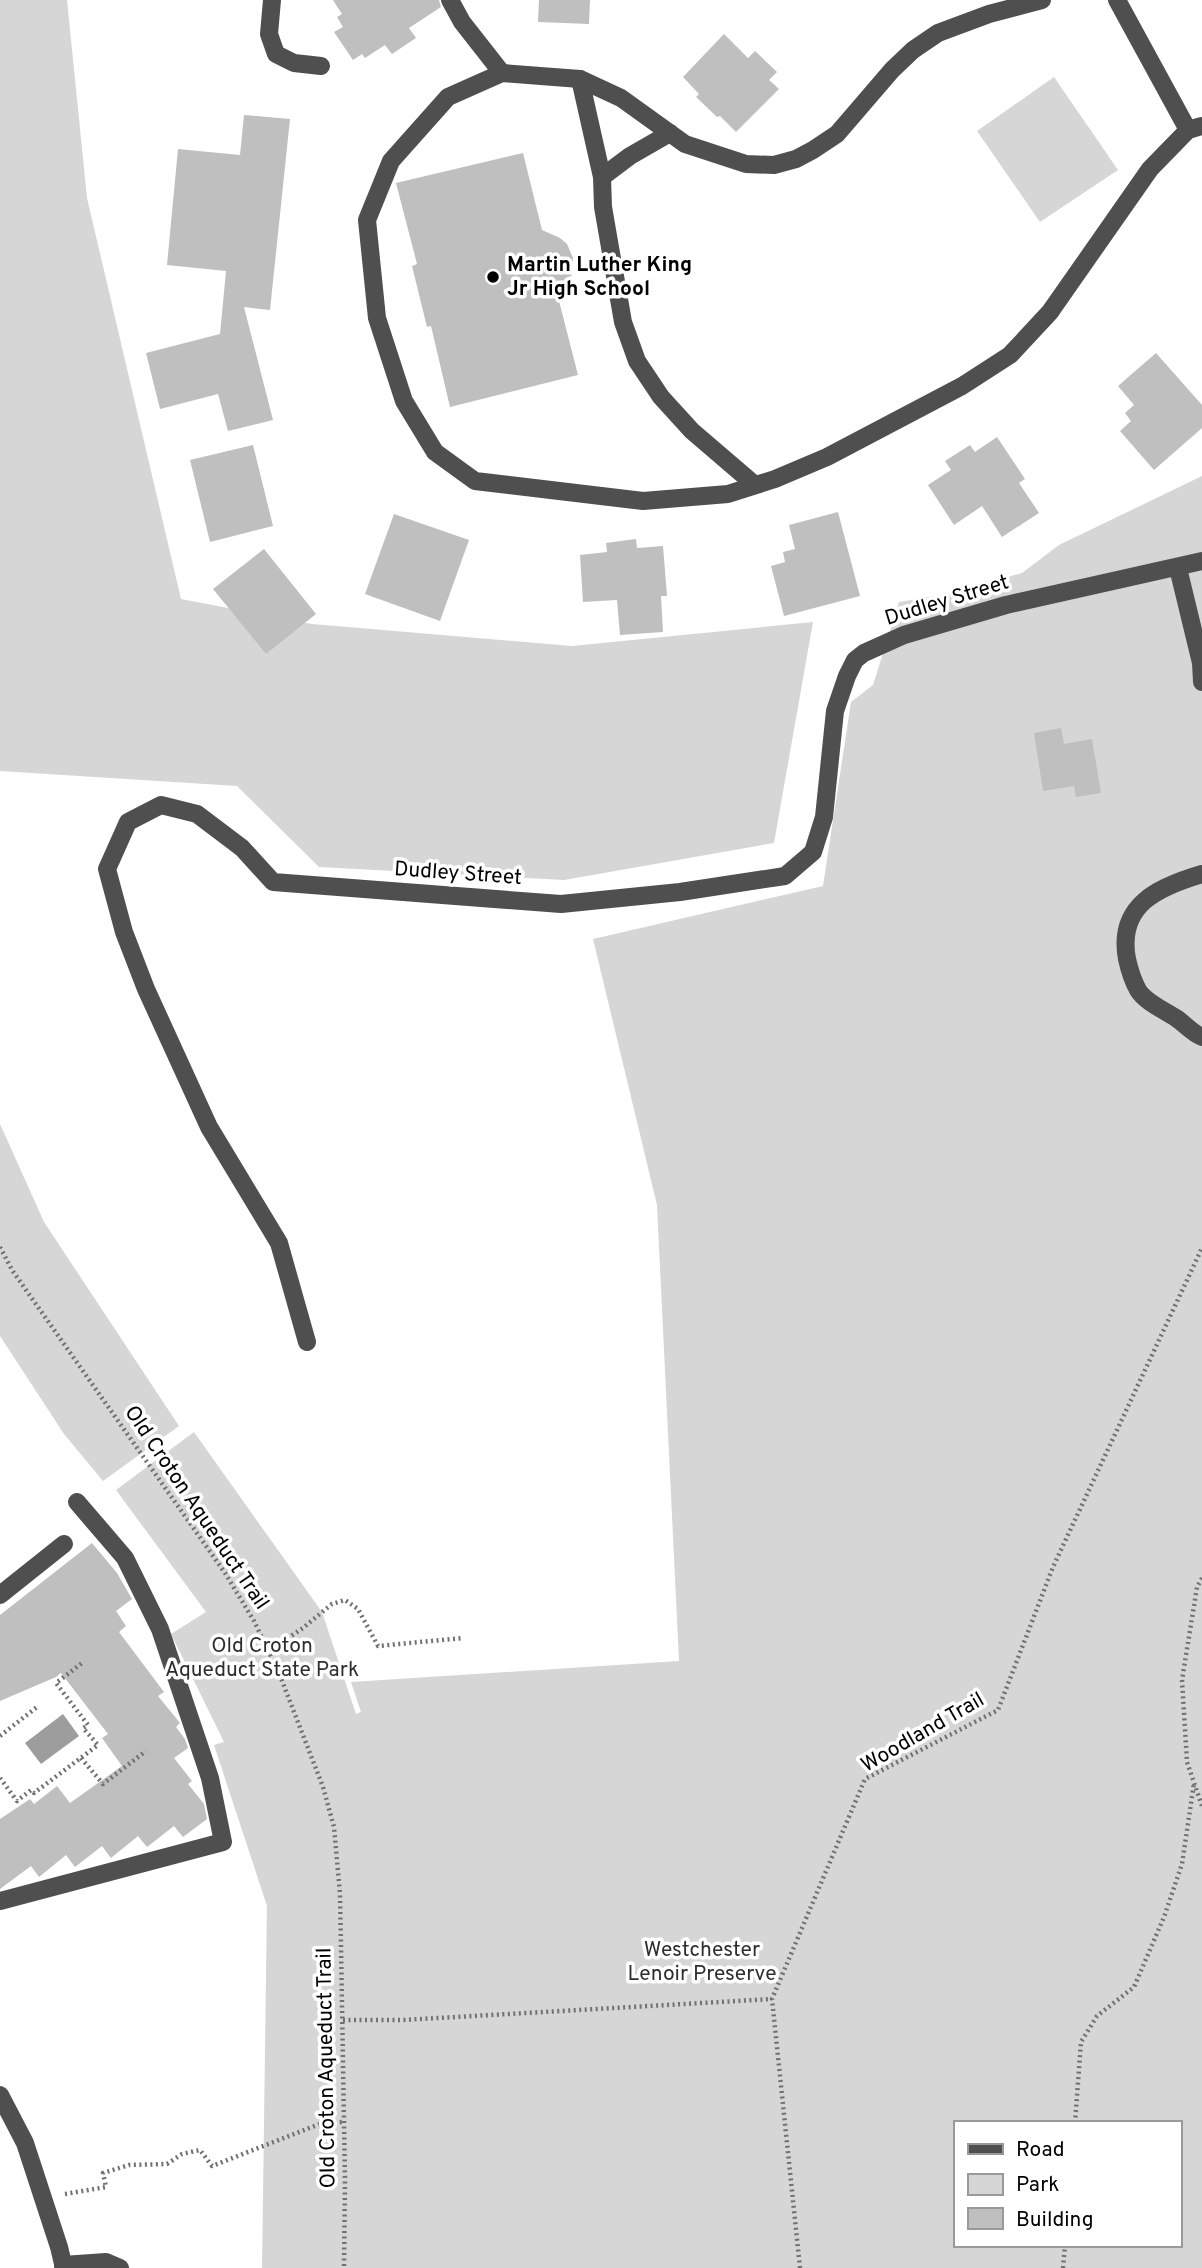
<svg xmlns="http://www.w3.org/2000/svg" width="1202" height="2268" viewBox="0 0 1202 2268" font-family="Overpass,sans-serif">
  <rect width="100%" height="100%" fill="#fff"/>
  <g fill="#d6d6d6" fill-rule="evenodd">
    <path d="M 0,0 L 67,0 L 87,198 L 181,599 L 312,624 L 572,646 L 813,622 L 774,843 L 564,880 L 319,867 L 237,786 L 0,771 Z"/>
    <path d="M 1054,77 L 1118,170 L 1040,222 L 977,131 Z"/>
    <path d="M 1202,476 L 1202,2268 L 262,2268 L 267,1906 L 214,1745 L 224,1742 L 171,1634 L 206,1612 L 116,1490 L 194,1432 L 322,1612 L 356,1714 L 361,1712 L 351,1682 L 679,1661 L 657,1205 L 593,939 L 823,886 L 851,702 L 873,685 L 899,602 L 947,594 L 1022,573 L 1059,545 ZM 955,2123 L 1179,2123 L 1179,2245 L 955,2245 Z"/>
    <path d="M 0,1124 L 44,1222 L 179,1426 L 103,1481 L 64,1434 L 0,1336 Z"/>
  </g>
  <path fill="#9d9d9d" d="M 63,1714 L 79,1736 L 41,1764 L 25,1743 Z"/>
  <g fill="#bfbfbf">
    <path d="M 333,0 L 439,0 L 441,7 L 409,28 L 416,38 L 392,54 L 385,45 L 365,58 L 362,54 L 353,60 L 334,32 L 343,27 L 337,17 L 342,14 Z"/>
    <path d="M 539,0 L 590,0 L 589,24 L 538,22 Z"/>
    <path d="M 724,34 L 748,58 L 755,51 L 777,72 L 769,80 L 779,89 L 736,132 L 720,116 L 717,117 L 696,97 L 699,94 L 683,77 Z"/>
    <path d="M 244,115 L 290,119 L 270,310 L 244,307 L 273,420 L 228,431 L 218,394 L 160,409 L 146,353 L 220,334 L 226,271 L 167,265 L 178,149 L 240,155 Z"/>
    <path d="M 523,153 L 542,230 L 560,238 L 567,244 L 573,258 L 571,280 L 568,287 L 558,297 L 578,375 L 450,407 L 431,326 L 427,327 L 412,266 L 417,264 L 396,183 Z"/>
    <path d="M 1156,353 L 1202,405 L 1202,428 L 1154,470 L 1120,431 L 1131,421 L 1125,413 L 1134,405 L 1118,386 Z"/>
    <path d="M 997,437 L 1025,479 L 1019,483 L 1039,513 L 1002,537 L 982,506 L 954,525 L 928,485 L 951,470 L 945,461 L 970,445 L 975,452 Z"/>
    <path d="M 253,445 L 273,526 L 210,542 L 190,460 Z"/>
    <path d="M 838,512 L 860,596 L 784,616 L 771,566 L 785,562 L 783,552 L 795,549 L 789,525 Z"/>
    <path d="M 394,514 L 469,540 L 440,621 L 365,594 Z"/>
    <path d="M 636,539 L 637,548 L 663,546 L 667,596 L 661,596 L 663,632 L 620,635 L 617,600 L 583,602 L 580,555 L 607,552 L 606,543 Z"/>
    <path d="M 264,549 L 316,614 L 266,654 L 213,589 Z"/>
    <path d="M 1061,728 L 1064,744 L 1092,739 L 1101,793 L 1076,797 L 1074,786 L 1043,791 L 1034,733 Z"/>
    <path d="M 92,1543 L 117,1573 L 132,1599 L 116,1611 L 126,1626 L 119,1632 L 164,1692 L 158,1696 L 180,1723 L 176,1727 L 185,1739 L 188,1748 L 174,1758 L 192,1781 L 188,1784 L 204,1804 L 207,1819 L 183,1837 L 174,1826 L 147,1847 L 138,1836 L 111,1858 L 102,1846 L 75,1867 L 66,1855 L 39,1877 L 31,1866 L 0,1889 L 0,1819 L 30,1799 L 34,1804 L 57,1786 L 70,1803 L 122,1766 L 102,1738 L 108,1734 L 61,1673 L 56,1677 L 0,1701 L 0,1615 Z"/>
  </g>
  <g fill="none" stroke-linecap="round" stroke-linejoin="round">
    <g stroke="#717171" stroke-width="4.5" stroke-dasharray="2 3.5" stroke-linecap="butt">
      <path d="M 0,1247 L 12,1270 L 225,1573 L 254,1621 L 279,1673 L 323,1787 L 334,1827 L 340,1894 L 341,1946 L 345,2181 L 344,2268"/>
      <path d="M 1202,1578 L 1197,1587 L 1182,1680 L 1187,1762 L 1202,1806"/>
      <path d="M 269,1651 L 303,1628 L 332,1604 L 345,1600 L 358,1609 L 378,1646 L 463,1638"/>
      <path d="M 0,1736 L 37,1707"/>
      <path d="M 81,1758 L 103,1784 L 146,1751"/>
      <path d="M 0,1778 L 17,1801 L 31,1790 L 34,1793 L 98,1745 L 83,1728 L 88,1725 L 56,1683 L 82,1663"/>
      <path d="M 343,2020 L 403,2020 L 772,1999"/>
      <path d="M 1075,2123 L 1081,2042 L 1097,2016 L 1134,1987 L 1164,1917 L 1182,1864 L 1194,1783"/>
      <path d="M 65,2194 L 106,2187 L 103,2173 L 129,2165 L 167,2164 L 182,2154 L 200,2150 L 212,2166 L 322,2123 L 344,2122"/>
      <path d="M 800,2268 L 772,1999 L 865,1779 L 998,1710 L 1053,1567 L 1202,1248"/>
      <path d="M 1063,2268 L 1065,2245"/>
    </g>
    <g stroke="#4f4f4f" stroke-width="18">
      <path d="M 272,0 L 269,34 L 276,54 L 294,63 L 321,66"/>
      <path d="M 450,0 L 462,22 L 502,73"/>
      <path d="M 1042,0 L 989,14 L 938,33 L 913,50 L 892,70 L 837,134 L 813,150 L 796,159 L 774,165 L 746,164 L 685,144 L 621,98 L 580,79 L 502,73 L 448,97 L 391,161 L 367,220 L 377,318 L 404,401 L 435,452 L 475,481 L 643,501 L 728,494 L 775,479 L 827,457 L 962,386 L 1010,355 L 1050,312 L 1150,169 L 1188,130 L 1202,126"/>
      <path d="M 1117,0 L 1188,130"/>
      <path d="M 580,79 L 602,177 L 603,207 L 623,322 L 637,361 L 661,397 L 692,431 L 755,485"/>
      <path d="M 602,177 L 630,156 L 670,133"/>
      <path d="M 1178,568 L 1201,663 L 1202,682"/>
      <path d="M 1202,874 C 1158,887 1117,905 1127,959 C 1129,968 1133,981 1138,990 C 1145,1002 1164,1010 1176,1018 C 1185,1024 1192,1033 1202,1037"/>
      <path d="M 307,1342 L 279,1243 L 209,1127 L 146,989 L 124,932 L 107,869 L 128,822 L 161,805 L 197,814 L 242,848 L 273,882 L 561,904 L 680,892 L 785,876 L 813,852 L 824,817 L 835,711 L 847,676 L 855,660 L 864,653 L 904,635 L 1006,605 L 1202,561"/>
      <path d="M 0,1595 L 64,1544"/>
      <path d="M 0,1901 L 223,1842 L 210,1778 L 160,1629 L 125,1558 L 77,1502"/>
      <path d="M 0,2095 L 25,2143 L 59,2247 L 64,2268"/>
      <path d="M 63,2265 L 106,2262 L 120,2268"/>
    </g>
  </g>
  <circle fill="#000" stroke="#fff" stroke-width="2.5" cx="493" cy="277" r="7"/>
  <g text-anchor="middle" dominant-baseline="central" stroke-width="7" stroke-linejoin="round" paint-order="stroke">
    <g font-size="21" font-weight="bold" fill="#000" stroke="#fff" text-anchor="start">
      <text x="507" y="265">Martin Luther King<tspan x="507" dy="24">Jr High School</tspan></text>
    </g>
    <g font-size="21" fill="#000" stroke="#fff">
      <text transform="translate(947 601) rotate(-17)">Dudley Street</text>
      <text transform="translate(458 874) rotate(4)">Dudley Street</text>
      <text transform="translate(196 1508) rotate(56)">Old Croton Aqueduct Trail</text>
      <text transform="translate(923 1733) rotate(-30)">Woodland Trail</text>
      <text transform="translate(327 2068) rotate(-91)">Old Croton Aqueduct Trail</text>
    </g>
    <g font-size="21" fill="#2d2d2d" stroke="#fff">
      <text x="262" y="1646">Old Croton<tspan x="262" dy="24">Aqueduct State Park</tspan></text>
      <text x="702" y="1950">Westchester<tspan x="702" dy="24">Lenoir Preserve</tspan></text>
    </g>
  </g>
  <rect x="954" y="2121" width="228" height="126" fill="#ffffff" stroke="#999999" stroke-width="2"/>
  <rect x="968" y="2144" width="35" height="10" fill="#4f4f4f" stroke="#999999" stroke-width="2"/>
  <text x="1016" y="2156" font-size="21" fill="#000000">Road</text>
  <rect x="968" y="2174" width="35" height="21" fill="#d6d6d6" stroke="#999999" stroke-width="2"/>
  <text x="1016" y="2191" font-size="21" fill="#000000">Park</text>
  <rect x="968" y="2208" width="35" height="21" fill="#bfbfbf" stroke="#999999" stroke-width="2"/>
  <text x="1016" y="2226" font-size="21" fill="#000000">Building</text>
</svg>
